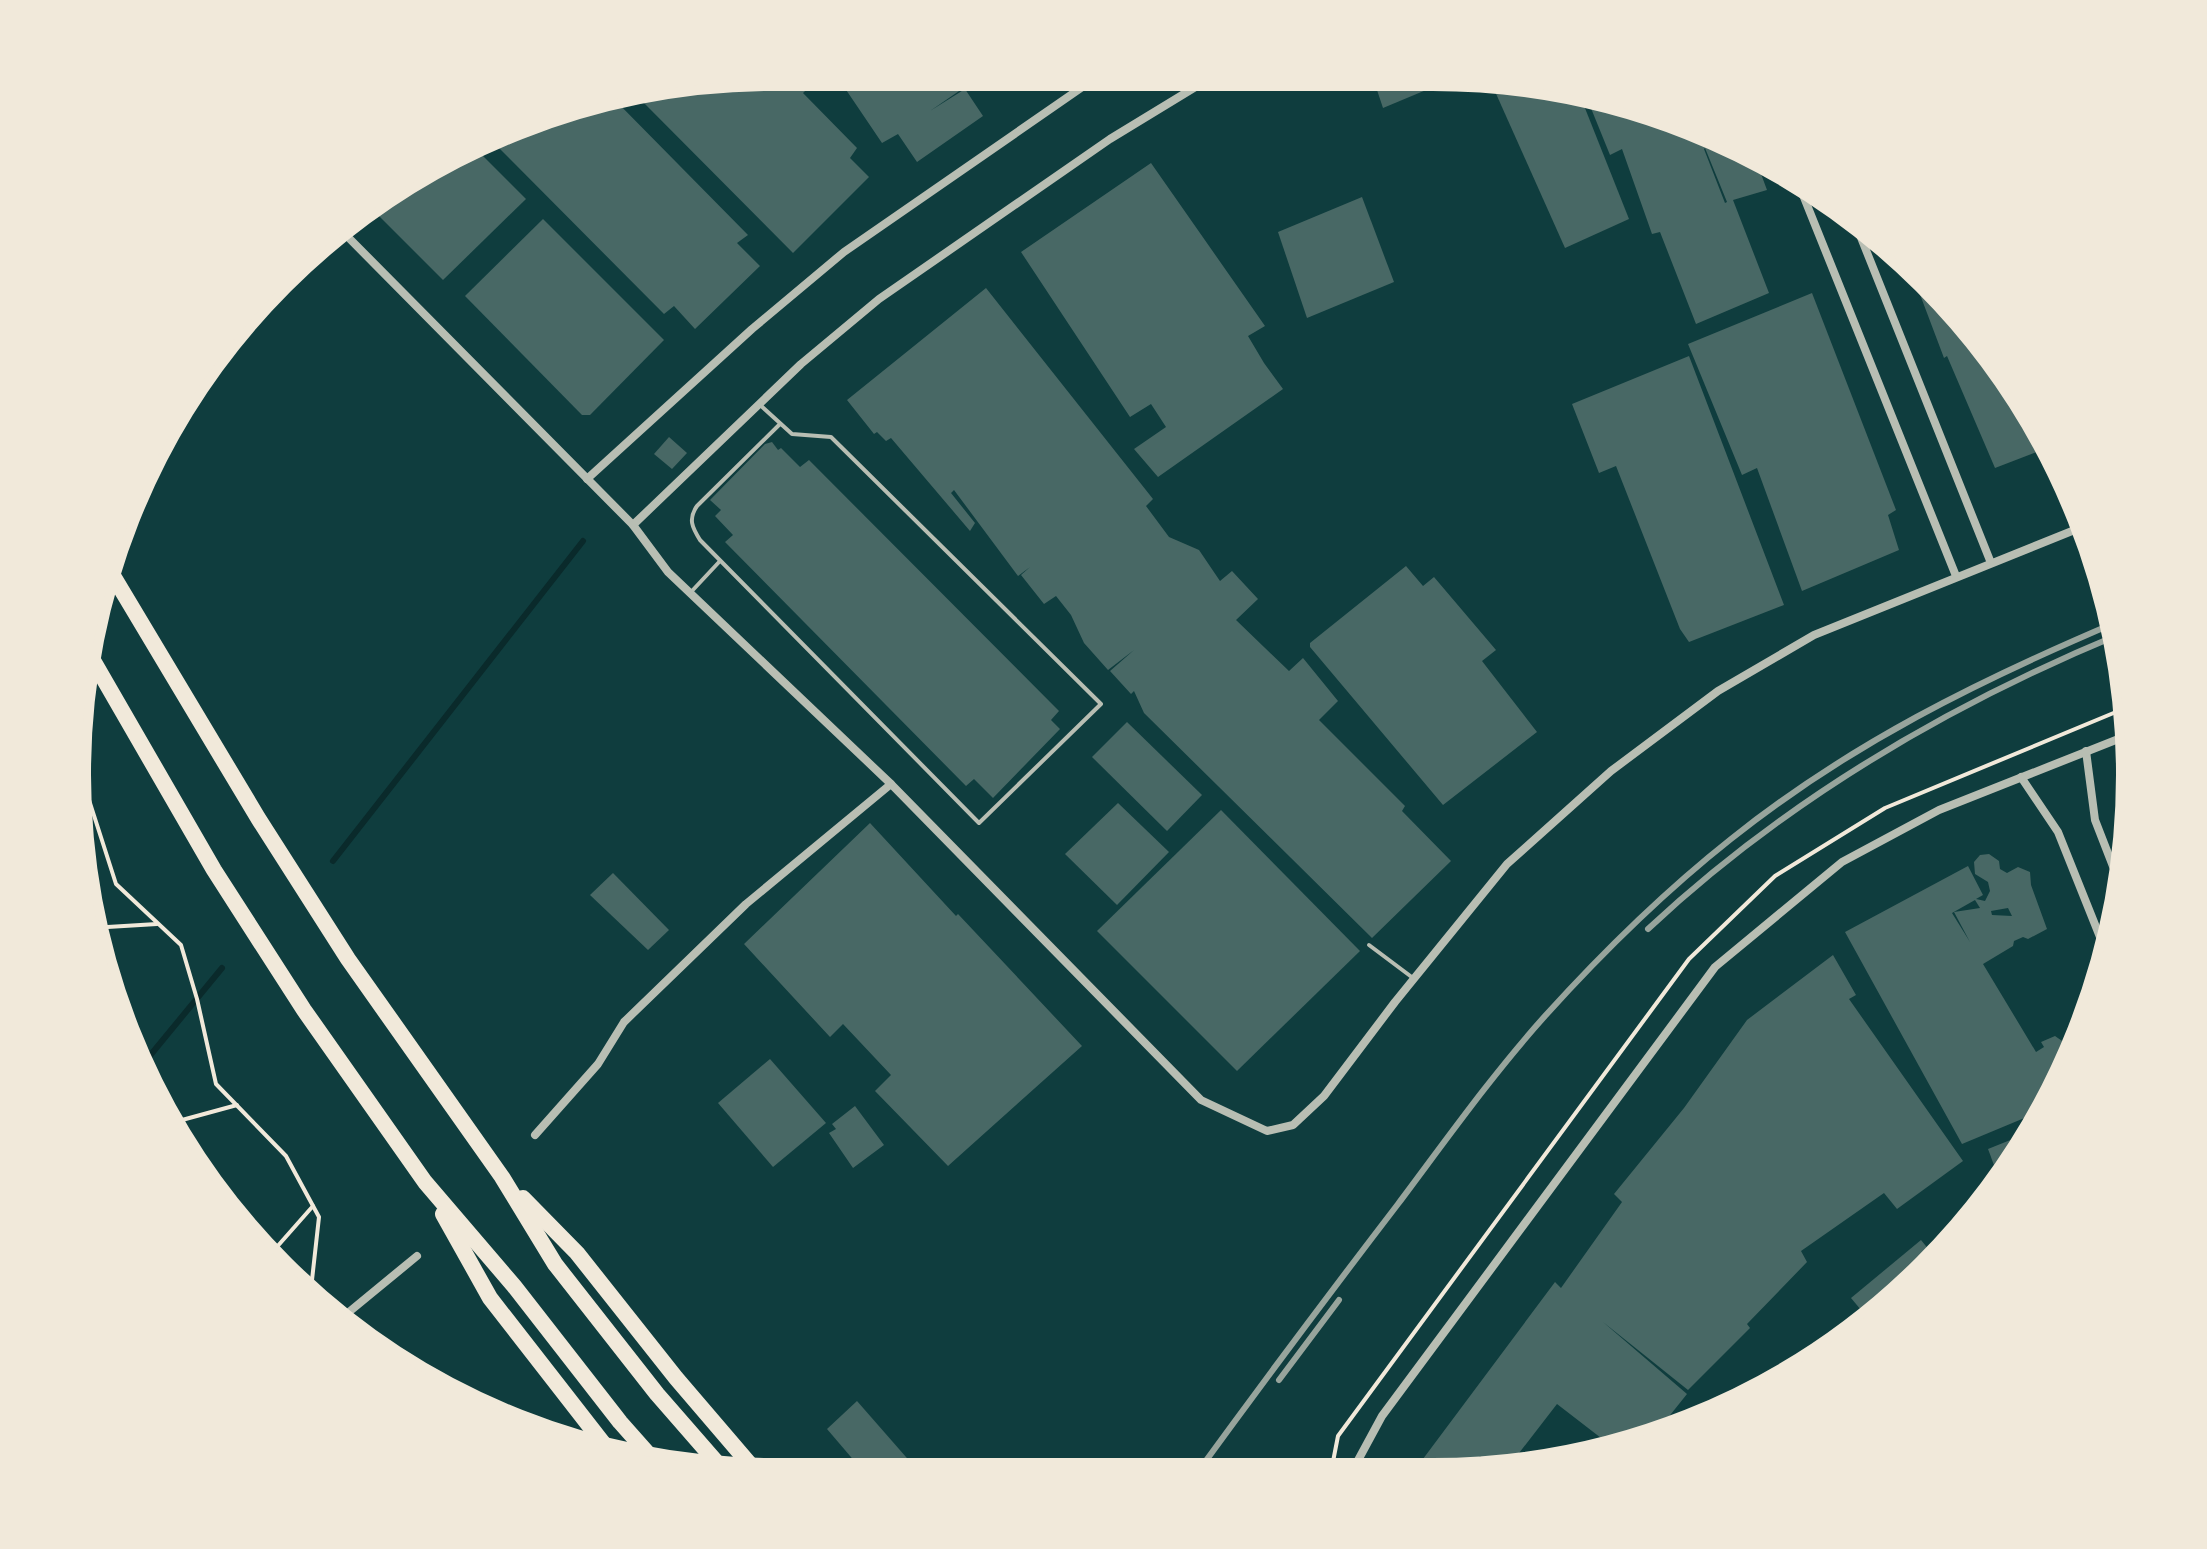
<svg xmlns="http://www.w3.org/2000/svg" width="2207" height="1549" viewBox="0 0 2207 1549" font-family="'Roboto Condensed',sans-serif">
  <rect width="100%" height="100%" fill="#0f3d3e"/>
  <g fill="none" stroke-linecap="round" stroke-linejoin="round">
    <g stroke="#0a2a2b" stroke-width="6">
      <path d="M 333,861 L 583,541"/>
      <path d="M 139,1069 L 222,968"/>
    </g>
  </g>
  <g fill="#486865" fill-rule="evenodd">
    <path d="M 774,72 L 810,72 L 814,77 L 805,84 L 808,88 L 803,93 L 857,148 L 850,158 L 869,177 L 793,253 L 643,102 L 655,90 L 665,99 L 679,85 Z"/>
    <path d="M 834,72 L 975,72 L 980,80 L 962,89 L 930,111 L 965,89 L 983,116 L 917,162 L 898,134 L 882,143 Z"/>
    <path d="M 1371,72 L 1433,72 L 1462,75 L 1383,108 Z"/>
    <path d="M 1489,78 L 1569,85 L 1577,88 L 1629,219 L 1565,248 Z"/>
    <path d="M 1584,91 L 1754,155 L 1767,190 L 1733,200 L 1769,293 L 1696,324 L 1660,232 L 1652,234 L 1622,149 L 1610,155 ZM 1705,148 L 1727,202 L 1725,203 L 1704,149 Z"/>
    <path d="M 609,94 L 748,235 L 737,243 L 760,266 L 695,329 L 674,306 L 664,314 L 492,141 L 592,96 Z"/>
    <path d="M 476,149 L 526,199 L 443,280 L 368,205 L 385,190 Z"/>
    <path d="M 1151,163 L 1265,326 L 1248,336 L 1264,363 L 1283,389 L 1158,477 L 1134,449 L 1166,427 L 1151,404 L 1130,417 L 1021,252 Z"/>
    <path d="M 1362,197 L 1394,282 L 1307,318 L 1278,232 Z"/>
    <path d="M 543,219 L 664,340 L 590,415 L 582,415 L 465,296 Z"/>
    <path d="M 1914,266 L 1930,278 L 2017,385 L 2050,447 L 1995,468 L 1947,356 L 1944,358 L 1910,268 Z"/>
    <path d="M 986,288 L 1153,499 L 1146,506 L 1169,537 L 1199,550 L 1220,581 L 1232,571 L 1258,599 L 1236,620 L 1289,671 L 1303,658 L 1338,701 L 1319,720 L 1405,806 L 1402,811 L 1451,861 L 1372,938 L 1144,713 L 1134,691 L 1131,694 L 1110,671 L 1134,650 L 1108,670 L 1084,643 L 1071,615 L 1056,596 L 1044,604 L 1021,575 L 1030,567 L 1018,576 L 954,490 L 951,493 L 975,523 L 970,531 L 891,438 L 886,441 L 877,432 L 874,434 L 847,400 Z"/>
    <path d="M 1812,293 L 1896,510 L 1888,515 L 1899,550 L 1802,591 L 1757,468 L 1742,475 L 1688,344 Z"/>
    <path d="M 1689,356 L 1784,605 L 1689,642 L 1680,629 L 1616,466 L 1599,473 L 1572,404 Z"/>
    <path d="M 669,437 L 687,453 L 672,469 L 654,454 Z"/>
    <path d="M 772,442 L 778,450 L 781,448 L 800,467 L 809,460 L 1059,711 L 1051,720 L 1060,729 L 993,798 L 974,779 L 966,786 L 725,542 L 733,535 L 715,516 L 721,510 L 710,500 L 765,444 Z"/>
    <path d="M 1406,566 L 1423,586 L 1434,577 L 1496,650 L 1482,661 L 1537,732 L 1443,805 L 1310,647 L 1310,643 Z"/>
    <path d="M 1127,722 L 1202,795 L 1167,831 L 1092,757 Z"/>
    <path d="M 1118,803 L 1169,852 L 1117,905 L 1065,854 Z"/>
    <path d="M 1221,810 L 1360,951 L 1237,1071 L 1097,931 Z"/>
    <path d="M 870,823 L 956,916 L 958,914 L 1082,1046 L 948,1166 L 875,1091 L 891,1075 L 843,1024 L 830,1037 L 744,944 Z"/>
    <path d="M 1989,854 L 1999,861 L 2000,869 L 2007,873 L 2018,867 L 2030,872 L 2031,885 L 2047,929 L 2028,939 L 2023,937 L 2014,941 L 2013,946 L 1983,964 L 2036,1052 L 2044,1047 L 2041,1042 L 2055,1036 L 2065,1043 L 2083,1033 L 2084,1035 L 2046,1109 L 1962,1144 L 1845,932 L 1968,866 L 1983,895 L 1976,899 L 1985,901 L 1990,891 L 1988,882 L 1975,874 L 1974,862 L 1980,855 ZM 1975,900 L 1980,908 L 1954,912 L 1970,942 L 1952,913 ZM 2008,908 L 2012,916 L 1992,915 L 1991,911 Z"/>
    <path d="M 613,873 L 669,930 L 648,950 L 590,895 Z"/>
    <path d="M 1833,955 L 1856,995 L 1849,999 L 1963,1161 L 1897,1209 L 1884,1193 L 1801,1251 L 1807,1262 L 1747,1324 L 1750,1328 L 1688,1390 L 1603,1322 L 1687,1394 L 1655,1434 L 1614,1448 L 1557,1404 L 1506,1470 L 1489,1472 L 1493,1466 L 1480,1456 L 1466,1474 L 1420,1477 L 1425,1471 L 1417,1467 L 1555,1282 L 1561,1288 L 1622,1202 L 1614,1194 L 1684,1108 L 1747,1020 Z"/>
    <path d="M 770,1059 L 826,1123 L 773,1167 L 718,1103 Z"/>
    <path d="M 855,1106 L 884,1145 L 853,1168 L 829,1133 L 836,1129 L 832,1124 Z"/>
    <path d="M 2035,1130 L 2016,1165 L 2001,1184 L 1988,1149 Z"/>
    <path d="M 1921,1240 L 1938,1261 L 1929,1272 L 1866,1316 L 1851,1298 Z"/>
    <path d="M 857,1401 L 920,1473 L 916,1477 L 868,1477 L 827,1429 Z"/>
  </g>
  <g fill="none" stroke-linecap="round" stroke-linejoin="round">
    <g stroke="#f1e9da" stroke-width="4">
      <path d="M 81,775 L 116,884 L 181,945 L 197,999 L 216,1084 L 286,1156 L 319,1217 L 310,1298"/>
      <path d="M 91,928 L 157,924"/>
      <path d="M 171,1123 L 237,1105"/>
      <path d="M 268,1257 L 313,1206"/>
      <path d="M 1330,1477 L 1338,1436 L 1689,959 L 1775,876 L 1885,808 L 2128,707"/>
    </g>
    <g stroke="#b8beb3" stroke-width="4">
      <path d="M 759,404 L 792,434 L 831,437 L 1101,704 L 979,823 L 700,540 C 692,527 688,519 697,506 L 780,424"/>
      <path d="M 691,592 L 720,561"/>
      <path d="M 1369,945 L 1413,978"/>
    </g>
    <g stroke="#b8beb3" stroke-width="8">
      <path d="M 1795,175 L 1956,576"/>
      <path d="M 1854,220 L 1991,563"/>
      <path d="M 340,229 L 633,525 L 668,572 L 891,784 L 1201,1100 L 1267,1131 L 1293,1125 L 1324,1096 L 1395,1002 L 1507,864 L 1611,771 L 1718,691 L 1814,635 L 2087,525"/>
      <path d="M 587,479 L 752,329 L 844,252 L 1104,72"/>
      <path d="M 633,525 L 801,364 L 879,299 L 1110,139 L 1220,72"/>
      <path d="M 2086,751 L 2095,820 L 2123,892"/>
      <path d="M 2021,777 L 2058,832 L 2108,957"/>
      <path d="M 535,1135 L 598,1064 L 624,1022 L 746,904 L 891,784"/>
      <path d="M 338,1321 L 417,1256"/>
      <path d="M 1354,1477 L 1356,1464 L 1382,1416 L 1715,967 L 1842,862 L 1939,810 L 2131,734"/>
    </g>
    <g stroke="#f1e9da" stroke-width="16">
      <path d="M 109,569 L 258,818 L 348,959 L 502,1177 L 555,1264 L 657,1394 L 725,1472"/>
      <path d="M 87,650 L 214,870 L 304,1010 L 425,1182 L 514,1286 L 620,1422 L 659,1466"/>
      <path d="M 523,1198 L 577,1253 L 676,1378 L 759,1475"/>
      <path d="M 443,1214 L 490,1298 L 613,1456"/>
    </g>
    <g stroke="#97a49c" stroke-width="6">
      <path d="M 1648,929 C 1786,800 1946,706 2120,634"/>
      <path d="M 1279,1380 L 1339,1300"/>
      <path d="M 1194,1477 C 1261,1385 1329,1294 1398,1204 C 1446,1140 1492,1075 1545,1016 C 1602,953 1664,892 1731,839 C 1850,744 1978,681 2117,622"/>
    </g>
  </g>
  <path d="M0 0H2207V1549H0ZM774 86H1433A688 688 0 0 1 2121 774V775A688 688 0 0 1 1433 1463H774A688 688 0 0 1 86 775V774A688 688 0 0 1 774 86Z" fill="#f1e9da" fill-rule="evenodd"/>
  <path fill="none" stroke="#f1e9da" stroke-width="10" d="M774 86H1433A688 688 0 0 1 2121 774V775A688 688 0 0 1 1433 1463H774A688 688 0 0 1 86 775V774A688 688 0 0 1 774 86Z"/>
</svg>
